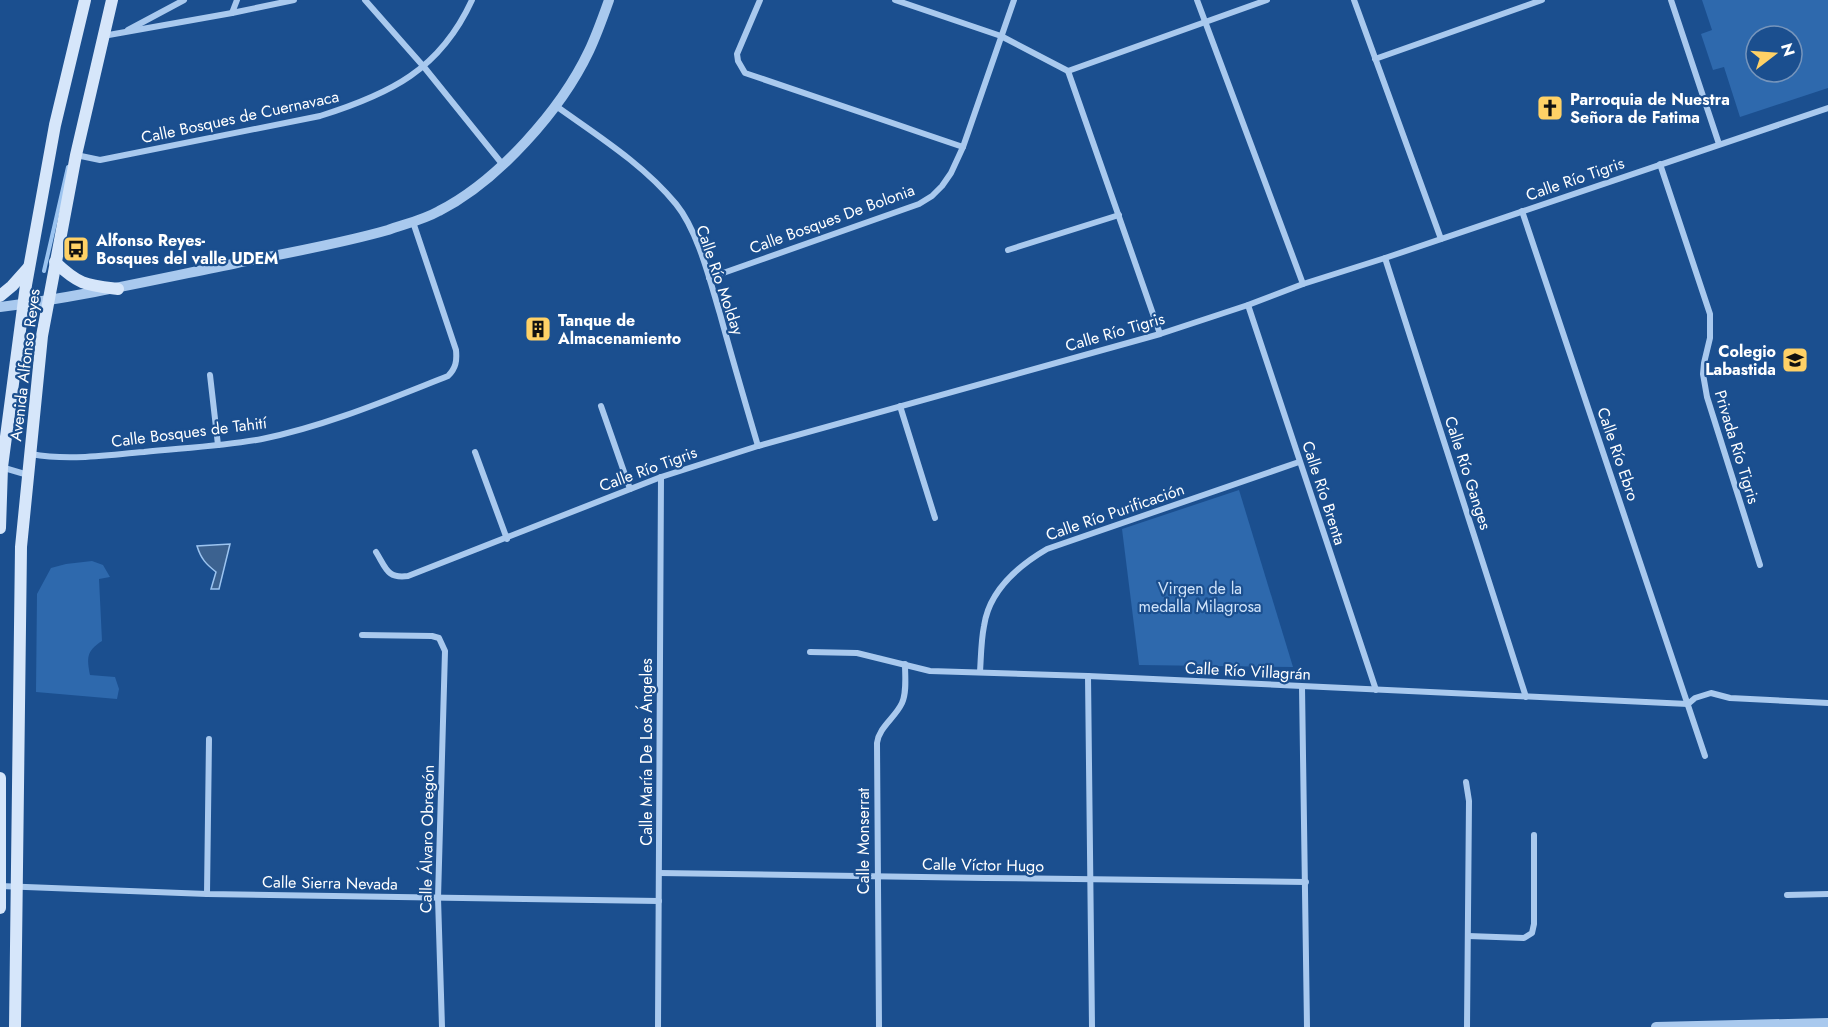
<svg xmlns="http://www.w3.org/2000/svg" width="1828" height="1027" viewBox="0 0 1828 1027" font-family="Jost,sans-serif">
  <rect width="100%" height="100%" fill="#1b4f8f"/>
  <g fill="#2e69ad" fill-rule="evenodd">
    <path d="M 1702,0 L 1828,0 L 1828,88 L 1740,117 L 1724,67 L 1713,70 L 1701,34 L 1712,30 ZM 1756,36 L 1792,36 L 1792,72 L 1756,72 Z"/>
    <path d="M 1239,490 L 1293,667 L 1139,665 L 1122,529 Z"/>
    <path d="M 92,561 L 103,565 L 110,577 L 99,579 L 102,641 C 86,651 87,658 90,675 L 115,677 L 119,689 L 117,699 L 36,692 L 37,594 L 51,568 L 66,564 Z"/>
  </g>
  <path fill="#3c6290" stroke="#9cc4f0" stroke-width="1.5" d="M 230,544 L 219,589 L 211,589 L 216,572 C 206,564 201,559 197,546 Z"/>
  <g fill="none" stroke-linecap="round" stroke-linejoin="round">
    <path stroke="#9cc4f0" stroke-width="4" d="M 44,271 L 68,167"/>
    <g stroke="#a9c9ee" stroke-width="6">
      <path d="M 365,0 L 424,67 L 503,165"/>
      <path d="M 760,0 L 737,54 L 738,61 L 745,73 L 963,147"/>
      <path d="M 895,0 L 1001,36 L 1068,71"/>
      <path d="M 1197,0 L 1303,284"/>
      <path d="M 1354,0 L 1441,239"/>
      <path d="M 1671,0 L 1719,144"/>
      <path d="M 232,13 L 237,0"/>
      <path d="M 128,30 L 184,0"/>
      <path d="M 103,36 L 232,13 L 294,0"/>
      <path d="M 1375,59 L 1542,0"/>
      <path d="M 1068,71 L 1160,334"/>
      <path d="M 1068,71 L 1267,0"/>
      <path d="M 556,106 C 598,136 643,164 676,204 C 698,231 710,281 720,314 C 732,358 745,402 758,446"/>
      <path d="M 76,155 L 100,160 L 320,116 C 390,94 440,70 472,0"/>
      <path d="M 1660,164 L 1710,314 L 1710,338 L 1704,363 L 1703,374 L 1707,397 L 1760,565"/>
      <path d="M 1522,211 L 1705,756"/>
      <path d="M 1008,250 L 1119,215"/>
      <path d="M 1385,258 L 1526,697"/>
      <path d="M 709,278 L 919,204 L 932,196 L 942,186 L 951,173 L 963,147 L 1014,0"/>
      <path d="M 1248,305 L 1376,690"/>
      <path d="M 210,375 L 218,445"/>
      <path d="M 601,406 L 630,489"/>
      <path d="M 900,406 L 935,518"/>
      <path d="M 475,452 L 507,539"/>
      <path d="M 31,454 C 69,461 106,455 144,452 C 183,448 224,446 262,439 C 326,426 387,400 448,376 C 456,368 457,361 456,350 L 413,222"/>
      <path d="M 1,467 L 28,475"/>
      <path d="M 376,552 C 386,568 387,579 408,576 L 661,477 L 758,446 L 1160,334 L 1248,305 L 1303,284 L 1385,258 L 1828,108"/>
      <path d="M 362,635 L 432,636 L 439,638 L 445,651 L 438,898 L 442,1027"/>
      <path d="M 810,652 L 857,653 L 930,671 L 1088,676 L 1688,704"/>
      <path d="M 980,672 C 981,657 981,641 984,626 C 989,591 1018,566 1047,549 L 1299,462"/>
      <path d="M 1088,676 L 1092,1027"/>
      <path d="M 1302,687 L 1307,1027"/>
      <path d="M 1688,704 L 1695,698 L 1711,693 L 1730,698 L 1828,703"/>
      <path d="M 1466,782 L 1469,801 L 1467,1027"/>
      <path d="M 659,873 C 875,875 1090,881 1306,882"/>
      <path d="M 0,886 L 207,894 L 659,901"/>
      <path d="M 207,894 L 209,739"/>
      <path d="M 1787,895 L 1828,894"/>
      <path d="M 1468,936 L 1524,938 L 1532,933 L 1534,924 L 1534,835"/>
      <path d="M 658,1027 L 661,477"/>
      <path d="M 879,1027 L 877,743 C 879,727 895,718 902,703 C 907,692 905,676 905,664"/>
    </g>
    <g stroke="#a9c9ee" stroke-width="10">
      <path d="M 0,307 C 80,297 158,279 237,263 C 287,253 339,244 388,230 C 405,224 423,220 439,211 C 498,181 561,110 589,51 C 597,34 603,17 609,0"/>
      <path d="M 1656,1027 L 1828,1023"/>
    </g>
    <g stroke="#d6e6fa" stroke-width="12">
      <path d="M 55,262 C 79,285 86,285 118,289"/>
      <path d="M 0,296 L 12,286 L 29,267"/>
      <path d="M 0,528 L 2,467 L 26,285 L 55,125 L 85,0"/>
      <path d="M 0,778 L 0,908"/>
      <path d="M 15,1027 L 21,547 L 42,336 L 76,155 L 112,0"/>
    </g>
  </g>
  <defs>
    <symbol id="church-square" viewBox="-11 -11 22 22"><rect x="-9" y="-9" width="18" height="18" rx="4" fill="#ffd166" stroke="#1b4f8f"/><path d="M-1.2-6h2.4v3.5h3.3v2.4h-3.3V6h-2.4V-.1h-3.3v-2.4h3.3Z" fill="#111"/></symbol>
    <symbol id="bus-square" viewBox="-11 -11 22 22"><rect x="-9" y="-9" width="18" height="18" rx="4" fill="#ffd166" stroke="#1b4f8f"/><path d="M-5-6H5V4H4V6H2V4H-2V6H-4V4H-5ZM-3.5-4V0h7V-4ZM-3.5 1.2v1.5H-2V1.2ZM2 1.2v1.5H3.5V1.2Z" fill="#111"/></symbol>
    <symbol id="building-square" viewBox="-11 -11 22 22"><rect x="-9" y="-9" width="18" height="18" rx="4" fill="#ffd166" stroke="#1b4f8f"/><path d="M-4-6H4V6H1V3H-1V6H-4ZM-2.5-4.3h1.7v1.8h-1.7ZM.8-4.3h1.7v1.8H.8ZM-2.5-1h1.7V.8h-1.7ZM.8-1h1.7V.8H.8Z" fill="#111"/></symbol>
    <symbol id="school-square" viewBox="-11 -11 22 22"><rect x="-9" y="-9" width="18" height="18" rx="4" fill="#ffd166" stroke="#1b4f8f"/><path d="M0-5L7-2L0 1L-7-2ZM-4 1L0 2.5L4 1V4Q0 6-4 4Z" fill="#111"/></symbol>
  </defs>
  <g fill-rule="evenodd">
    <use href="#church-square" x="1535" y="93" width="30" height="30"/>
    <use href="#bus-square" x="61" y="234" width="30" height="30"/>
    <use href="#building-square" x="523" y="314" width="30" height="30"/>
    <use href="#school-square" x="1780" y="345" width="30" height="30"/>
  </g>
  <g text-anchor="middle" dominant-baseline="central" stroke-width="4.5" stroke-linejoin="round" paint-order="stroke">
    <g font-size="16" font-weight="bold" fill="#fff" stroke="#1b4f8f" text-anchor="start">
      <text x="1570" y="99">Parroquia de Nuestra<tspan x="1570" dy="18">Señora de Fatima</tspan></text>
      <text x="96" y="240">Alfonso Reyes-<tspan x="96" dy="18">Bosques del valle UDEM</tspan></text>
      <text x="558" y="320">Tanque de<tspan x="558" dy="18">Almacenamiento</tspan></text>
      <text x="1776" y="351" text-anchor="end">Colegio<tspan x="1776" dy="18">Labastida</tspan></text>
    </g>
    <g font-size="16" fill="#fff" stroke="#1b4f8f">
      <text transform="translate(240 117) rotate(-12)">Calle Bosques de Cuernavaca</text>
      <text transform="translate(1575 179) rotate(-19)">Calle Río Tigris</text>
      <text transform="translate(832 219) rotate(-20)">Calle Bosques De Bolonia</text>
      <text transform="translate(720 280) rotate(71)">Calle Río Molday</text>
      <text transform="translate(1115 332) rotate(-16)">Calle Río Tigris</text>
      <text transform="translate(25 365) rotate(-83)">Avenida Alfonso Reyes</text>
      <text transform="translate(189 432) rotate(-7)">Calle Bosques de Tahití</text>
      <text transform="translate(1737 447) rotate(73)">Privada Río Tigris</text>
      <text transform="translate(1618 454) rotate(71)">Calle Río Ebro</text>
      <text transform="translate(648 469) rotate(-20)">Calle Río Tigris</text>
      <text transform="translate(1468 473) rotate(72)">Calle Río Ganges</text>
      <text transform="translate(1324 493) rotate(72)">Calle Río Brenta</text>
      <text transform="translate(1115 512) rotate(-19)">Calle Río Purificación</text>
      <text transform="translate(1248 671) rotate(3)">Calle Río Villagrán</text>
      <text transform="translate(646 752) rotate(-90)">Calle María De Los Ángeles</text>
      <text transform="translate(427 839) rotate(-89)">Calle Álvaro Obregón</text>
      <text transform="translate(863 841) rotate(-90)">Calle Monserrat</text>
      <text transform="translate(983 865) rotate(1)">Calle Víctor Hugo</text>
      <text transform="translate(330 883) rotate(1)">Calle Sierra Nevada</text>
    </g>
    <g font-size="16" fill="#cfe3fa" stroke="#1b4f8f">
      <text x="1200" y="588">Virgen de la<tspan x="1200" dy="18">medalla Milagrosa</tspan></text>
    </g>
  </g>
  <g transform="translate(1774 54) rotate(73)"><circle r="28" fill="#1b4f8f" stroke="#7695bc" stroke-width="1.5"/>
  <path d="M0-4.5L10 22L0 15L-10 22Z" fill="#ffd166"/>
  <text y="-9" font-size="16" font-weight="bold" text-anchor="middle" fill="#ffffff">N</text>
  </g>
</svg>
